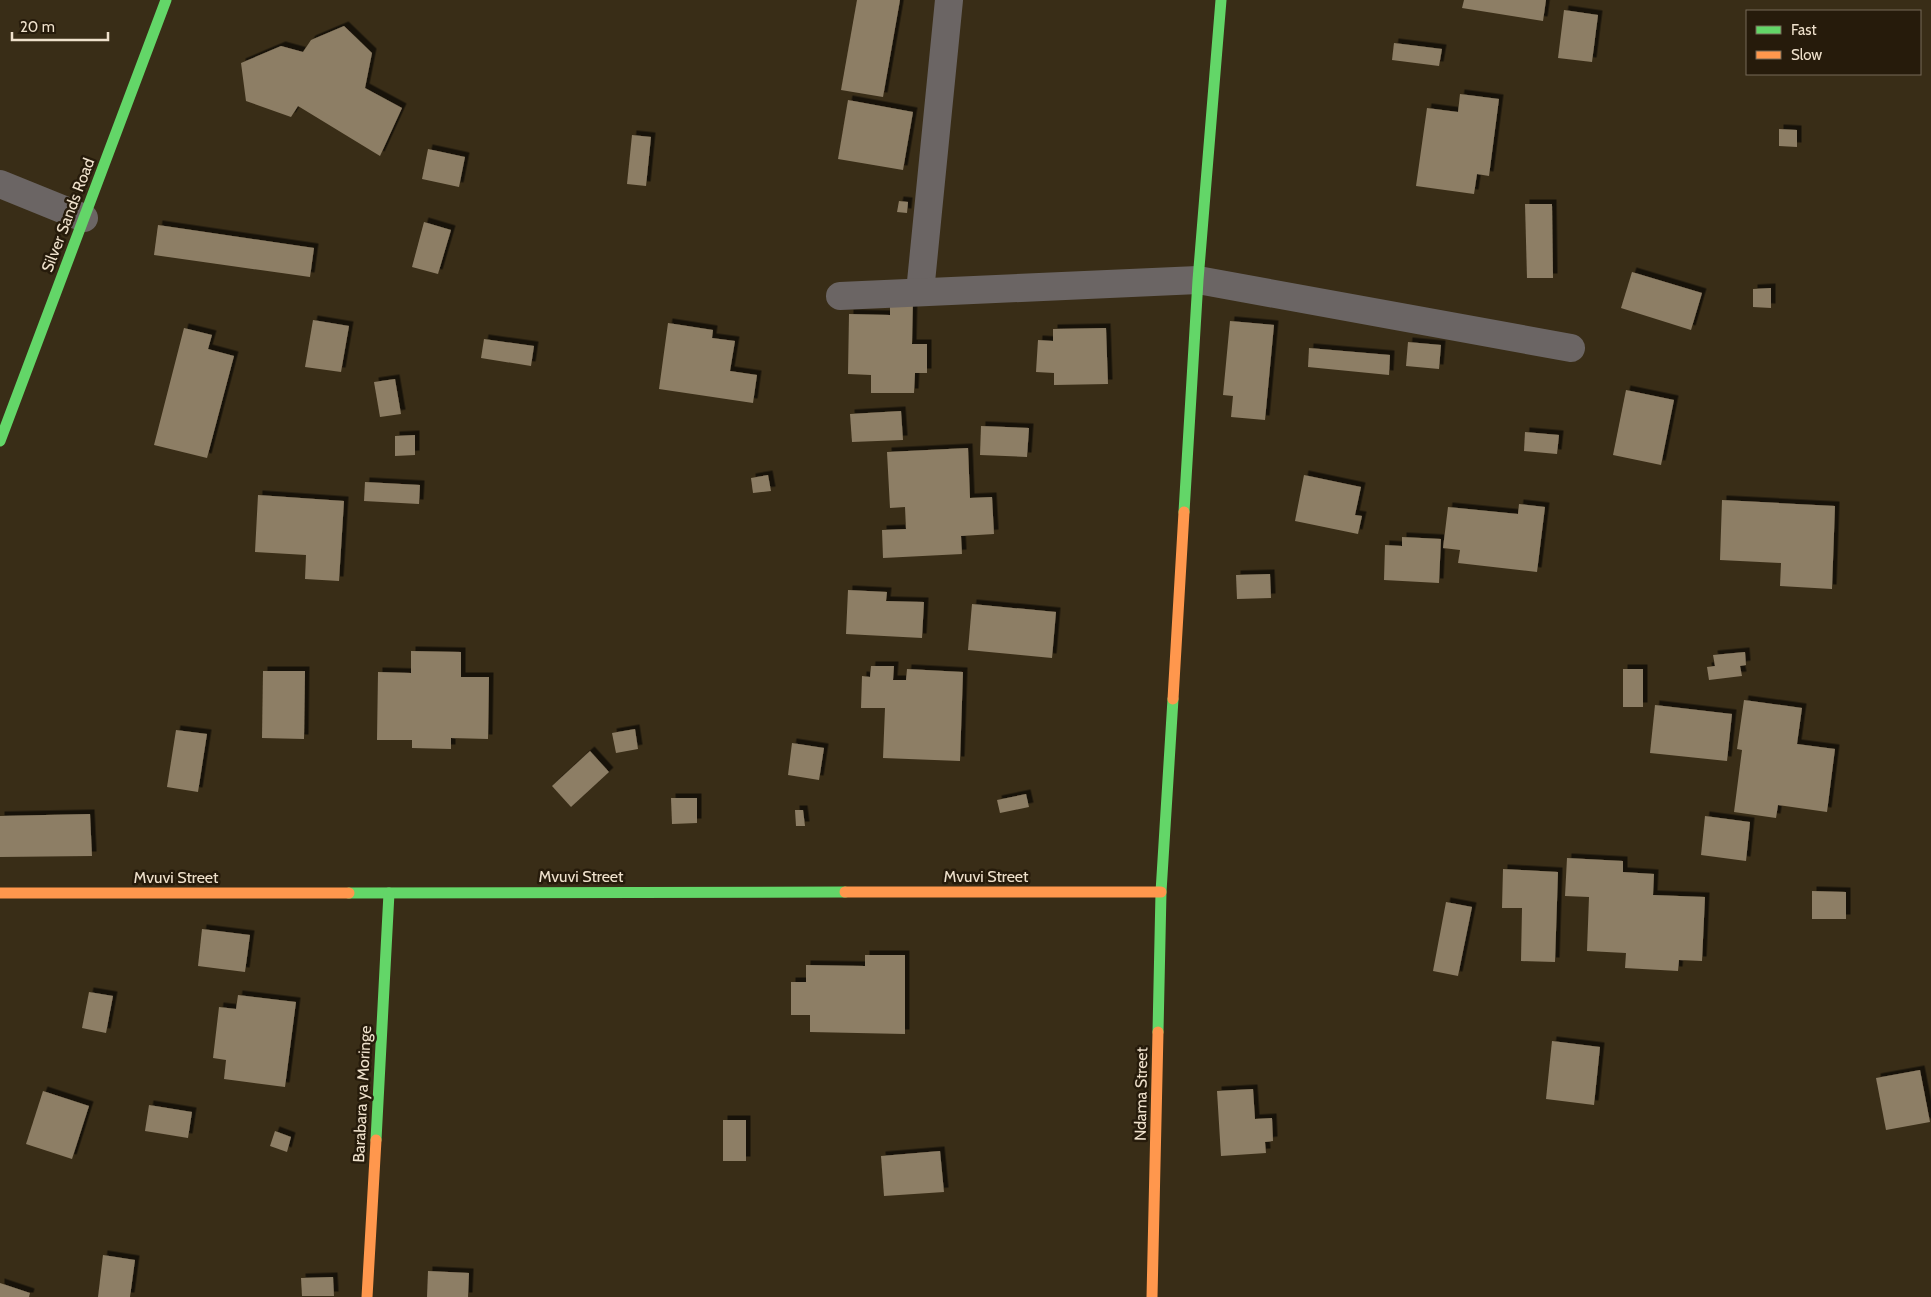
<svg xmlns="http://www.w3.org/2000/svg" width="1931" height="1297" viewBox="0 0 1931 1297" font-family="Cabin,sans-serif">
  <defs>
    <filter id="shadow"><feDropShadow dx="4.5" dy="-4.5" stdDeviation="0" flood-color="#0009"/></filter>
  </defs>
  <rect width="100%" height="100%" fill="#392d17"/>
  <g fill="#8d7e65" filter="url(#shadow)">
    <path d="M 857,0 L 900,0 L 883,97 L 841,90 Z"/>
    <path d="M 1464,0 L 1546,0 L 1543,21 L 1462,8 Z"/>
    <path d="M 1564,10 L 1598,15 L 1592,62 L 1558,58 Z"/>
    <path d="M 344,26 L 372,53 L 365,88 L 402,108 L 380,156 L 298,106 L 291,117 L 246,101 L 241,63 L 281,46 L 303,52 L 311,40 Z"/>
    <path d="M 1394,43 L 1442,49 L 1439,66 L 1392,60 Z"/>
    <path d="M 1460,94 L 1499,99 L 1489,176 L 1477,174 L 1474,194 L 1416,186 L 1427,108 L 1458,112 Z"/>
    <path d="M 848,100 L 913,112 L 903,170 L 838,159 Z"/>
    <path d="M 1779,129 L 1797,130 L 1797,147 L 1779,146 Z"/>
    <path d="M 632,135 L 651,137 L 646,186 L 627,184 Z"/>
    <path d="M 428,149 L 465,157 L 459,187 L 422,179 Z"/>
    <path d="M 899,201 L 908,202 L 907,213 L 897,212 Z"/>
    <path d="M 1525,204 L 1552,204 L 1553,278 L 1527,278 Z"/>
    <path d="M 424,222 L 451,230 L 438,274 L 412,267 Z"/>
    <path d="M 158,225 L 314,248 L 310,277 L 154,255 Z"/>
    <path d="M 1632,272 L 1702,293 L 1691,330 L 1621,308 Z"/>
    <path d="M 1771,288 L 1771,308 L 1753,307 L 1753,289 Z"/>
    <path d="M 890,297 L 913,298 L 912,344 L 927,344 L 927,373 L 915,373 L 914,393 L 871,393 L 871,375 L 848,374 L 849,314 L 890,315 Z"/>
    <path d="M 313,320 L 349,326 L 341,372 L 305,367 Z"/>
    <path d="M 1230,321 L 1274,325 L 1265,420 L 1231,417 L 1233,396 L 1223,395 Z"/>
    <path d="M 668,323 L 713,330 L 712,338 L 735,341 L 730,371 L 757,375 L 753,403 L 659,389 Z"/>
    <path d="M 184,328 L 212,335 L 208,349 L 234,356 L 207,458 L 154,445 Z"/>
    <path d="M 1106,328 L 1108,384 L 1054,385 L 1054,373 L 1036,372 L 1038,340 L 1053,341 L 1053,329 Z"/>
    <path d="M 484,339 L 534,346 L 531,366 L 481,358 Z"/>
    <path d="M 1408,342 L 1441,345 L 1439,369 L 1406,366 Z"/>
    <path d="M 1309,348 L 1390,355 L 1389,375 L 1308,367 Z"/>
    <path d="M 395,379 L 401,414 L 380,417 L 374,382 Z"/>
    <path d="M 1626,390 L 1674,400 L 1661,465 L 1613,455 Z"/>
    <path d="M 901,411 L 903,440 L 852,442 L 850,414 Z"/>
    <path d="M 981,426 L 1029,428 L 1027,457 L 980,455 Z"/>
    <path d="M 1525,432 L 1559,435 L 1557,454 L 1524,451 Z"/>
    <path d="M 415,435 L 415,455 L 395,456 L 395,436 Z"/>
    <path d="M 968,448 L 970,498 L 992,497 L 994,534 L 961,536 L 962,554 L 883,558 L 882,530 L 906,529 L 905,507 L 890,508 L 887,452 Z"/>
    <path d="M 768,475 L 771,491 L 753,493 L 751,478 Z"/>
    <path d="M 1304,475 L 1361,487 L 1355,515 L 1362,516 L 1358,534 L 1295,521 Z"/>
    <path d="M 365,482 L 420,485 L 419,504 L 364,501 Z"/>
    <path d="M 258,495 L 344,501 L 339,581 L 305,579 L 306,555 L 255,552 Z"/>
    <path d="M 1722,500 L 1835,506 L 1832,589 L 1780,586 L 1781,563 L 1720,560 Z"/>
    <path d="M 1519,504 L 1545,507 L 1537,572 L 1458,563 L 1460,550 L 1443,548 L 1448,507 L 1518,514 Z"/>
    <path d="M 1402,537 L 1441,539 L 1439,583 L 1384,580 L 1385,545 L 1402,546 Z"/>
    <path d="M 1270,574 L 1271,598 L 1237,599 L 1236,575 Z"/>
    <path d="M 848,590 L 887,592 L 886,601 L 924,602 L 922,638 L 846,634 Z"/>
    <path d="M 972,604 L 1056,612 L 1052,658 L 968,650 Z"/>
    <path d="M 411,651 L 461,652 L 461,677 L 489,677 L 488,739 L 451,738 L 451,749 L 412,748 L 412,740 L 377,740 L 378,672 L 411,673 Z"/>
    <path d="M 1745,652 L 1746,665 L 1740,666 L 1742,676 L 1709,680 L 1707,667 L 1715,666 L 1713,655 Z"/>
    <path d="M 871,666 L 894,666 L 893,680 L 906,680 L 907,669 L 963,672 L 960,761 L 883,758 L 885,708 L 861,708 L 862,676 L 870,677 Z"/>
    <rect x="1623" y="669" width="20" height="38"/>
    <path d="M 263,671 L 305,671 L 304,739 L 262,738 Z"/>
    <path d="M 1744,700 L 1802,708 L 1797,744 L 1835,749 L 1827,812 L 1778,805 L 1776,818 L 1734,812 L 1742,750 L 1737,749 Z"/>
    <path d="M 1655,705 L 1732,714 L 1727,761 L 1650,753 Z"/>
    <path d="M 635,729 L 638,749 L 616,753 L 612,733 Z"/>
    <path d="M 176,730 L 207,734 L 198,792 L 167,787 Z"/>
    <path d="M 792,743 L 824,748 L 819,780 L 788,775 Z"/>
    <path d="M 590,751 L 609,772 L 571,807 L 552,786 Z"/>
    <path d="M 1026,794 L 1029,807 L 1000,813 L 997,800 Z"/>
    <path d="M 671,798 L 697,798 L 697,823 L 672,824 Z"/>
    <path d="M 795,810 L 803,810 L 805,826 L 796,826 Z"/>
    <path d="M 90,814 L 92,856 L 0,857 L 0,816 Z"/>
    <path d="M 1705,816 L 1750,822 L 1746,861 L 1701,855 Z"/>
    <path d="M 1567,858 L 1623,861 L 1623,872 L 1654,874 L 1653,895 L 1705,897 L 1702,961 L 1679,960 L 1678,971 L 1625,968 L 1626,953 L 1587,951 L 1589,897 L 1565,896 Z"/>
    <path d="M 1503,869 L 1558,872 L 1555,962 L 1521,961 L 1522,908 L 1502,908 Z"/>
    <path d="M 1812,891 L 1846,892 L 1846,919 L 1812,919 Z"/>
    <path d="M 1446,902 L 1472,907 L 1458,976 L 1433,971 Z"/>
    <path d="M 202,929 L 250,935 L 245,972 L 198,966 Z"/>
    <path d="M 865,955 L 905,955 L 905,1034 L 810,1032 L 810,1015 L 791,1015 L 791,982 L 806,982 L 806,965 L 865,966 Z"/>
    <path d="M 89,992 L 113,996 L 106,1033 L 82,1028 Z"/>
    <path d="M 238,995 L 296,1002 L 285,1087 L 224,1079 L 226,1060 L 213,1058 L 219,1007 L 236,1009 Z"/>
    <path d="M 1552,1041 L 1600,1047 L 1594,1105 L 1546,1099 Z"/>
    <path d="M 1920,1070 L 1930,1122 L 1886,1130 L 1876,1078 Z"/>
    <path d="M 1253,1089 L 1255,1119 L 1272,1118 L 1273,1141 L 1265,1142 L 1266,1153 L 1221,1156 L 1217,1091 Z"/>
    <path d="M 43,1091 L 89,1106 L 72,1159 L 26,1144 Z"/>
    <path d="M 149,1105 L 192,1112 L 188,1138 L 145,1131 Z"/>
    <rect x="723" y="1120" width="23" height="41"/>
    <path d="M 275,1131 L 291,1137 L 287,1152 L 270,1146 Z"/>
    <path d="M 940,1151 L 944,1192 L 884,1196 L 881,1156 Z"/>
    <path d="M 103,1255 L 135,1260 L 130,1297 L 98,1297 Z"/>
    <path d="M 428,1271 L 469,1273 L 468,1297 L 427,1297 Z"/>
    <path d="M 333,1277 L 334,1296 L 302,1296 L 301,1278 Z"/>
    <path d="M 0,1283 L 30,1293 L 29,1297 L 0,1297 Z"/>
  </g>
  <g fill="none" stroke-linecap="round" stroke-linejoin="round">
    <g stroke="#6b6564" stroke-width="28">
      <path d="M 0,184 L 84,218"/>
      <path d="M 920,292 L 949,0"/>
      <path d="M 840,296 L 1198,280 L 1571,348"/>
    </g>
    <g stroke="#63d668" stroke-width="11">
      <path d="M 0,441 L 166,0"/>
      <path d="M 1184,512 L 1198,280 L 1221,0"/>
      <path d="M 349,893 L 845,892"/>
      <path d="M 1158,1032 L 1161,892 L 1173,699"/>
      <path d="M 376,1140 L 389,893"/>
    </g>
    <g stroke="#ff974d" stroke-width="11">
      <path d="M 1173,699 L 1184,512"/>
      <path d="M 845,892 L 1161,892"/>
      <path d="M 0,893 L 349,893"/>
      <path d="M 367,1297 L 376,1140"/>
      <path d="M 1152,1297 L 1158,1032"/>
    </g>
  </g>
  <g text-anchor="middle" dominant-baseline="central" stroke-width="5" stroke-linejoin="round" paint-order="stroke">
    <g font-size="16" fill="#efe1cc" stroke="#261b0b">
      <text transform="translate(68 215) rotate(-69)">Silver Sands Road</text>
      <text x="581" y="876">Mvuvi Street</text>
      <text x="986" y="876">Mvuvi Street</text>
      <text x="176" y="877">Mvuvi Street</text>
      <text transform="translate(362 1094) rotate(-87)">Barabara ya Moringe</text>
      <text transform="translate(1141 1094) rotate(-89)">Ndama Street</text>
    </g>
  </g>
  <rect x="1746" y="10" width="175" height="65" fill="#261b0b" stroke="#766a58"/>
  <rect x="1756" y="26" width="25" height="8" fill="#63d668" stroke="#766a58"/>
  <text x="1791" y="35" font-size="15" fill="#efe1cc">Fast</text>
  <rect x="1756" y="51" width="25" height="8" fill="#ff974d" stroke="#766a58"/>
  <text x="1791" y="60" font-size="15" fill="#efe1cc">Slow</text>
  <path d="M12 32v8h96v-8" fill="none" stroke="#efe1cc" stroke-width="2.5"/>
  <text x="20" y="32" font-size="15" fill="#efe1cc" stroke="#261b0b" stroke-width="4" paint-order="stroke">20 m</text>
</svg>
